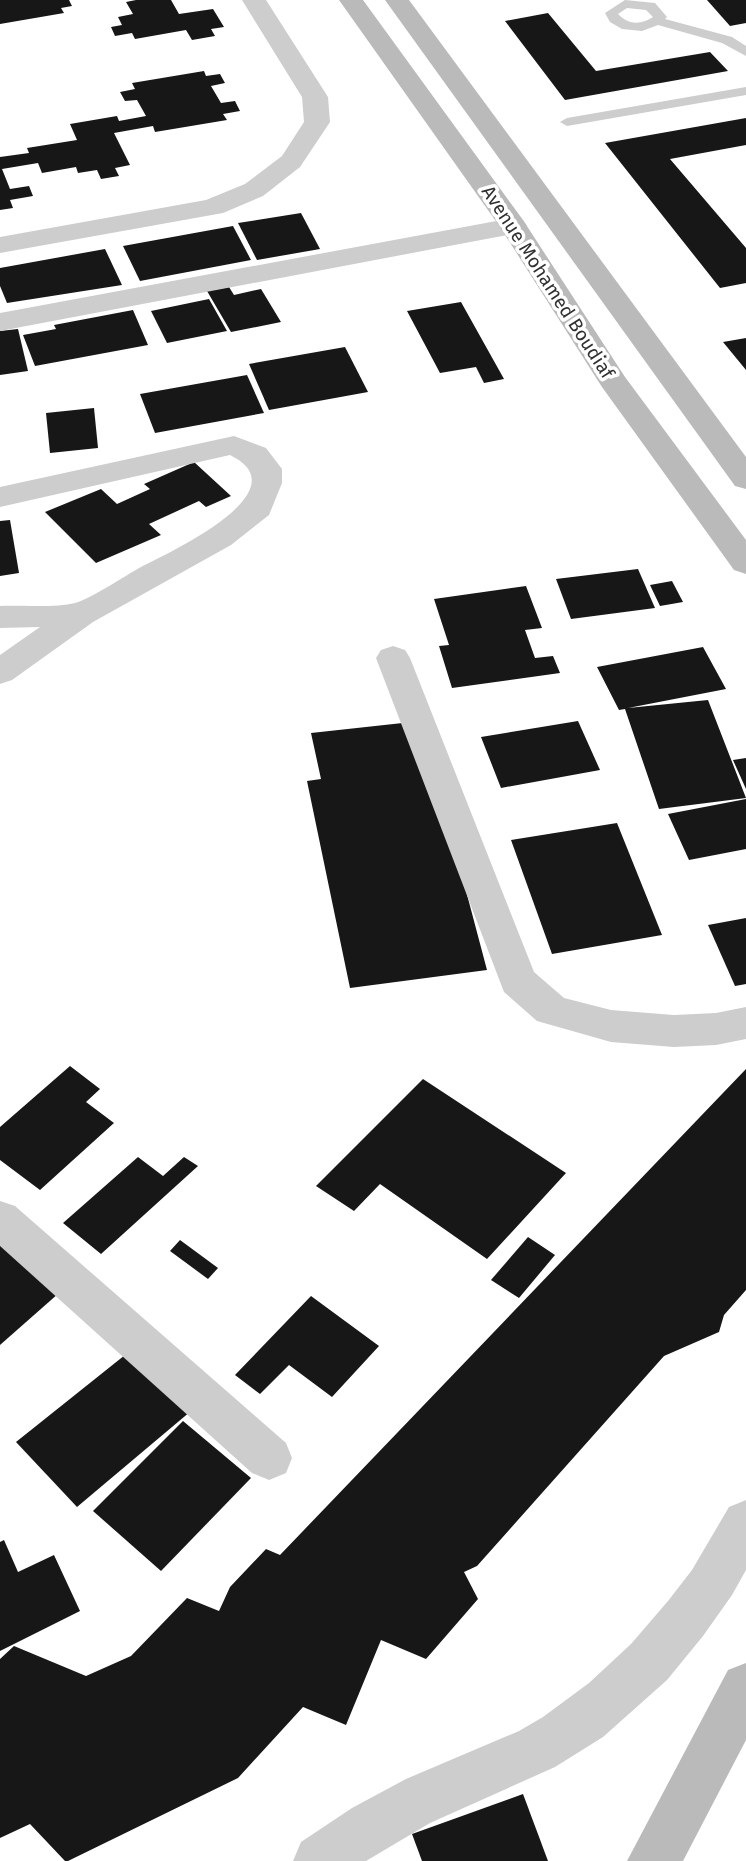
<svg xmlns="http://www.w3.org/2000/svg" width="746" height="1861" viewBox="0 0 746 1861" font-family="'Fira Sans',sans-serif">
  <rect width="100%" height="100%" fill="#fff"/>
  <g fill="#171717">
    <path d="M 0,0 L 69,0 L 72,6 L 61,8 L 64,13 L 0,24 Z"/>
    <path d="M 136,0 L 171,0 L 179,14 L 213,9 L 224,27 L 211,29 L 215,36 L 192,40 L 186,30 L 135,39 L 132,33 L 115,36 L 111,27 L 122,25 L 118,17 L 133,14 L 126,2 Z"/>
    <path d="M 707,0 L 746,0 L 746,23 L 730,26 Z"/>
    <path d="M 548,13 L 596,71 L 710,52 L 728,71 L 565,100 L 505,21 Z"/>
    <path d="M 204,71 L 206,76 L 220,74 L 225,83 L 211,86 L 221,103 L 235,101 L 240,111 L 223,114 L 227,120 L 155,132 L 153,126 L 114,133 L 130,165 L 115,168 L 119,176 L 101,179 L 97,170 L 78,173 L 76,167 L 42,173 L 38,163 L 2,169 L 10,189 L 29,186 L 33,196 L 10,200 L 13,208 L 0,210 L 0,157 L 29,153 L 27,148 L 77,140 L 70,124 L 117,116 L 119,121 L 146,116 L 137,100 L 125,101 L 120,92 L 135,89 L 132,83 Z"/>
    <path d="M 746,118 L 746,145 L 670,159 L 746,248 L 746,283 L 720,288 L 605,143 Z"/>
    <path d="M 301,213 L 320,249 L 257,260 L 238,223 Z"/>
    <path d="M 233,226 L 251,260 L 140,281 L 123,246 Z"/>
    <path d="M 105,249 L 122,285 L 7,303 L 0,286 L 0,268 Z"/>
    <path d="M 229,287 L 234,295 L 261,289 L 281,322 L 231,332 L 207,291 Z"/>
    <path d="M 209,299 L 227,331 L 167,343 L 151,311 Z"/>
    <path d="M 461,302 L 504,379 L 484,383 L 476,367 L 440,373 L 407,311 Z"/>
    <path d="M 133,310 L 148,345 L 35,366 L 23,335 L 56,329 L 54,325 Z"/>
    <path d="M 18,329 L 28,371 L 0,375 L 0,331 Z"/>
    <path d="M 746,338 L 746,370 L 723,342 Z"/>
    <path d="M 345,347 L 368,392 L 269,410 L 249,364 Z"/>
    <path d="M 247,375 L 264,413 L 155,433 L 140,394 Z"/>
    <path d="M 94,408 L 98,448 L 50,453 L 46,413 Z"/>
    <path d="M 194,462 L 231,496 L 206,507 L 199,501 L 149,524 L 161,535 L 96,563 L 45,512 L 101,489 L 117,504 L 150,489 L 144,484 Z"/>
    <path d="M 10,520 L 19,573 L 0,576 L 0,521 Z"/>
    <path d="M 638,569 L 655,608 L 571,619 L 556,579 Z"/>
    <path d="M 672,581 L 683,602 L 660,606 L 650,585 Z"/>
    <path d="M 526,586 L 542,628 L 525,630 L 535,658 L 553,656 L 560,673 L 452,688 L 439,646 L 449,645 L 434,599 Z"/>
    <path d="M 703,647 L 726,689 L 628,708 L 708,700 L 746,798 L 659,809 L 625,709 L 619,710 L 597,667 Z"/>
    <path d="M 421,721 L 487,970 L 350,988 L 307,781 L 321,779 L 311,733 Z"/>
    <path d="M 578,721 L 600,770 L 501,788 L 481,737 Z"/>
    <path d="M 746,758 L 746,789 L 733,760 Z"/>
    <path d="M 746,799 L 746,849 L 689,860 L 668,814 Z"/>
    <path d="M 617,823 L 662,935 L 552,954 L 511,840 Z"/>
    <path d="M 746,918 L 746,984 L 735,986 L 708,925 Z"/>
    <path d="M 70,1066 L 100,1089 L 86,1102 L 114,1123 L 40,1190 L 0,1160 L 0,1127 Z"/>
    <path d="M 746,1069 L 746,1290 L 724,1315 L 719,1332 L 664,1356 L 477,1566 L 464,1572 L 478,1599 L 426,1659 L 381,1640 L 346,1725 L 303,1707 L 238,1778 L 68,1861 L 65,1861 L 30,1824 L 0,1838 L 0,1659 L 14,1646 L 86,1676 L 131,1656 L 187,1598 L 219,1611 L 230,1587 L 266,1549 L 280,1555 Z"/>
    <path d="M 423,1079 L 566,1173 L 487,1259 L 380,1184 L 354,1211 L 316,1186 Z"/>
    <path d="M 138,1157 L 163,1176 L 184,1157 L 198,1166 L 101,1254 L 63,1223 Z"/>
    <path d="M 528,1237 L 555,1255 L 519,1298 L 491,1280 Z"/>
    <path d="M 180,1240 L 218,1268 L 208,1279 L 170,1251 Z"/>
    <path d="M 0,1243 L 59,1293 L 0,1345 Z"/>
    <path d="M 311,1296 L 379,1346 L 332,1397 L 289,1365 L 260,1394 L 235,1375 Z"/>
    <path d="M 130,1351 L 191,1411 L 77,1507 L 16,1442 Z"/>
    <path d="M 183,1421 L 251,1478 L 161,1571 L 93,1511 Z"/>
    <path d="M 4,1540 L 18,1572 L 54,1555 L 80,1611 L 0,1651 L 0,1542 Z"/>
    <path d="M 523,1794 L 548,1861 L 422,1861 L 412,1834 Z"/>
  </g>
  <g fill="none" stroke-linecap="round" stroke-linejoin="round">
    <g fill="#cdcdcd" fill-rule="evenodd">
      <path d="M 625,0 L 655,3 L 667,17 L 665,19 L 732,37 L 746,46 L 746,56 L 722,43 L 658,25 L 642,31 L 622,29 L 610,22 L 605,13 ZM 627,8 L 646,10 L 653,17 C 641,25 628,25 618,14 Z"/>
      <path d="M 746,87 L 746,95 L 567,126 L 560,122 L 567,118 Z"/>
    </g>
    <g fill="#cdcdcd" fill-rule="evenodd">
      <path d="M 242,0 L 266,0 L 328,97 L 330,122 L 300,167 L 263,196 L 223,213 L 0,253 L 0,237 L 206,200 L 245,184 L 282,156 L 304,122 L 302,97 Z"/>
      <path d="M 513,218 L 523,220 L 527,226 L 523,232 L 0,331 L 0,313 Z"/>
      <path d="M 234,436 L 266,448 L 282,469 L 282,483 L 269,515 L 231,545 L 93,622 L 12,680 L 0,684 L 0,655 L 40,627 L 0,628 L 0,606 C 20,605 57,608 75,603 C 92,598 123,577 141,567 C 168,553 304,491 230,455 L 0,507 L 0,487 Z"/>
      <path d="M 393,646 L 405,650 L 410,658 L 534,972 L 564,998 L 611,1010 L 674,1015 L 716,1013 L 746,1007 L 746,1039 L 716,1045 L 674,1047 L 611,1042 L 537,1021 L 504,992 L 376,658 L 381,650 Z"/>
      <path d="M 0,1201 L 15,1206 L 286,1443 L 292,1458 L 286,1473 L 269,1480 L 252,1473 L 0,1246 Z"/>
      <path d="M 746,1500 L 746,1570 L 732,1595 L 703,1636 L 667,1680 L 603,1737 L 555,1767 L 430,1823 L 366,1861 L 293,1861 L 301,1842 L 352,1808 L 406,1779 L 519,1731 L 543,1717 L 589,1683 L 631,1644 L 668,1601 L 692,1570 L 729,1507 Z"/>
    </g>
    <g fill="#bababa" fill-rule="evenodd">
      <path d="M 339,0 L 363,0 L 523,220 L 625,377 L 746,540 L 746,574 L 734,570 L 602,387 L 500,227 Z"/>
      <path d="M 385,0 L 409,0 L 746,457 L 746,489 L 735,486 Z"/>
      <path d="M 746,1663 L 746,1740 L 683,1861 L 627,1861 L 728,1670 Z"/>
    </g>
  </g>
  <g text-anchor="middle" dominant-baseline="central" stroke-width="7" stroke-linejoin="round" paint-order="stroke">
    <g font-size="19" fill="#303030" stroke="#fff">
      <text transform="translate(548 282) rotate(57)">Avenue Mohamed Boudiaf</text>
    </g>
  </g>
</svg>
